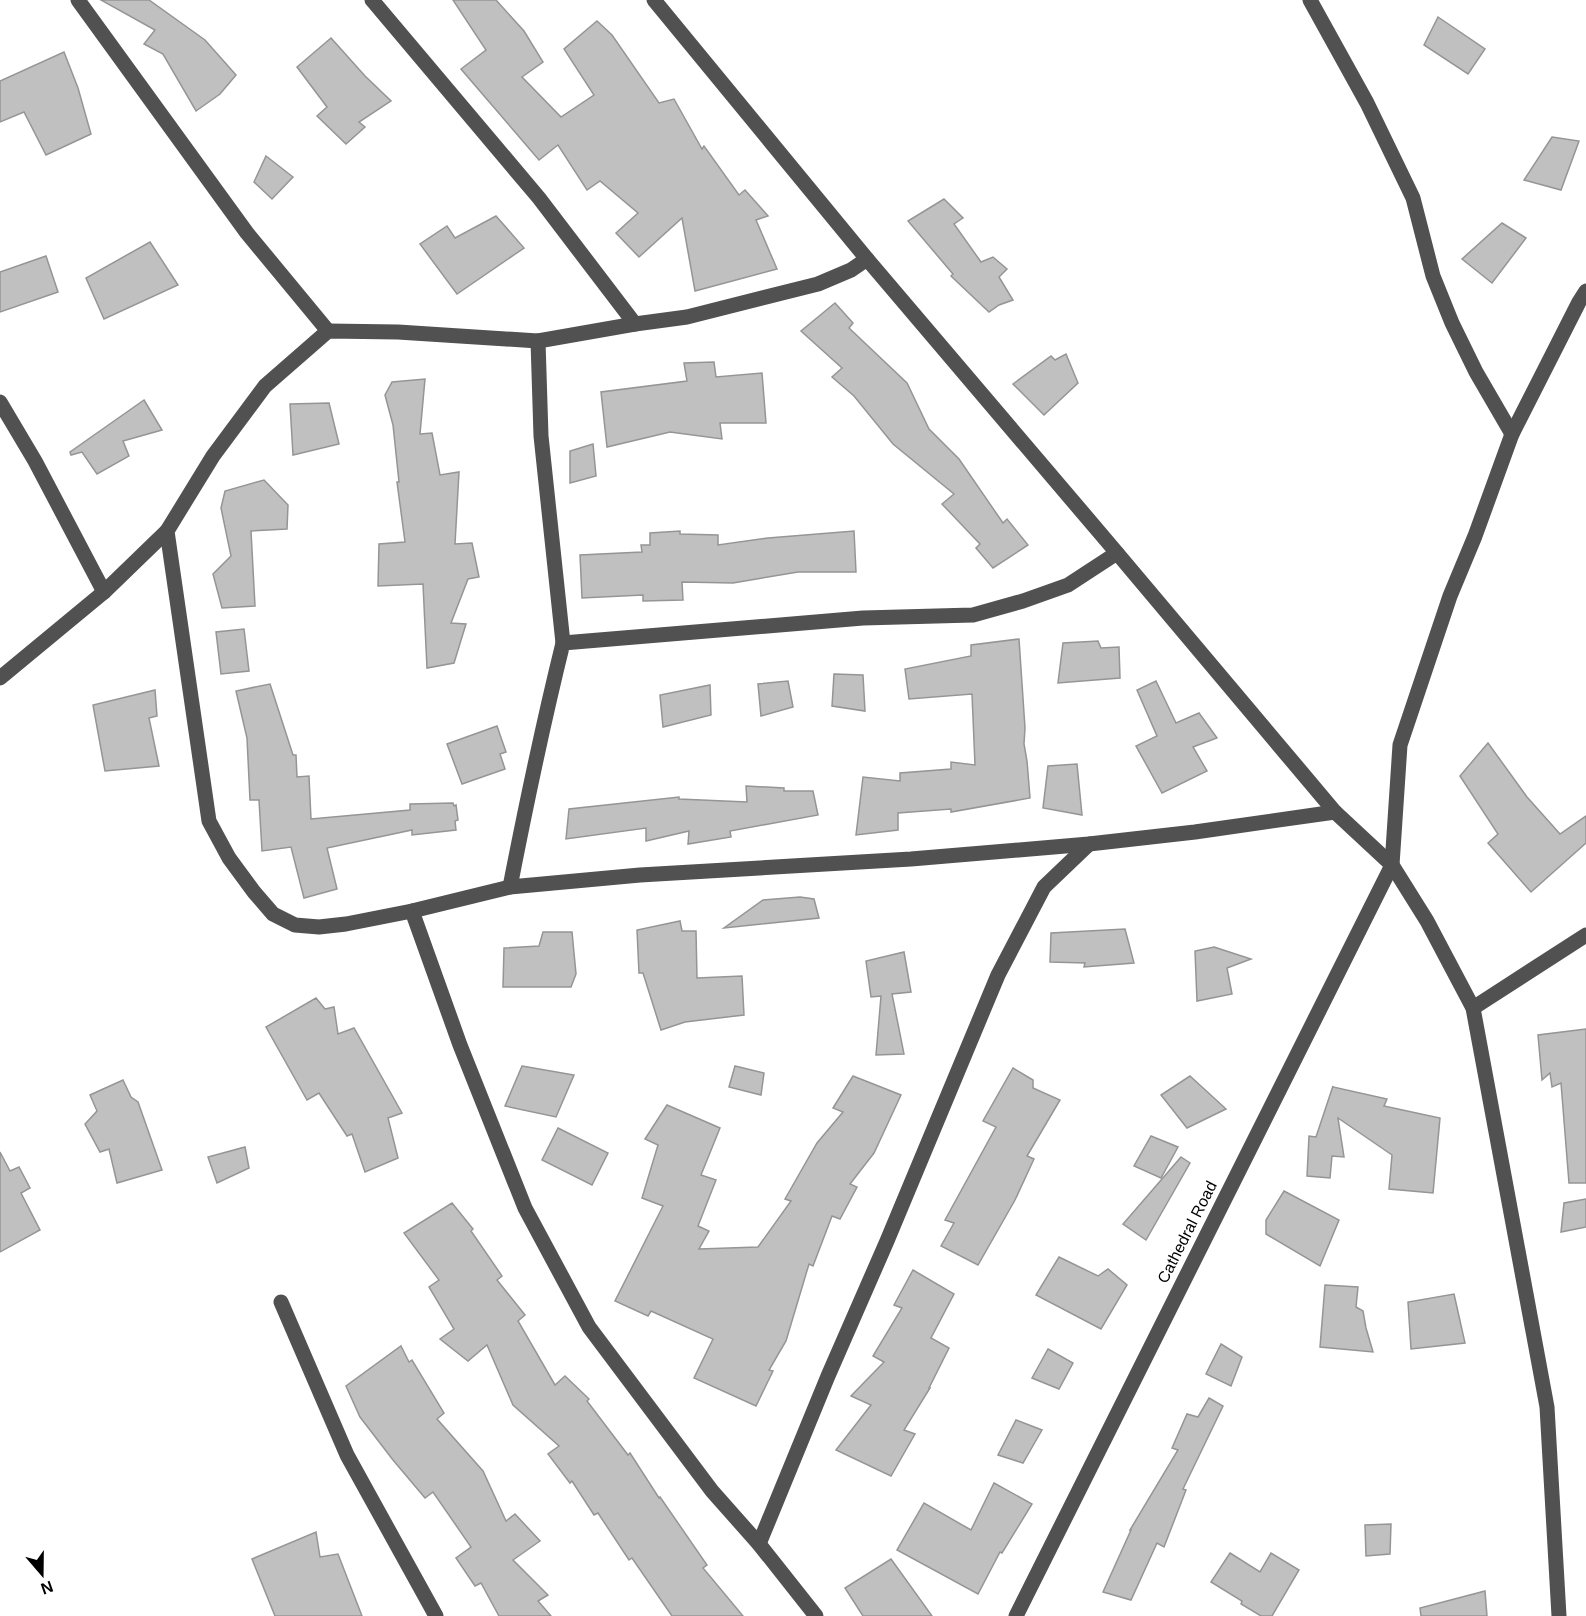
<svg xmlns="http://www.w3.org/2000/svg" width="1586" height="1616" viewBox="0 0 1586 1616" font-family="Arial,sans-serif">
  <rect width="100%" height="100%" fill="#fff"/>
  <g fill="#c0c0c0" stroke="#959595" stroke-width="1.5">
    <path d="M 101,0 L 149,0 L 205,40 L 236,75 L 220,94 L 196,111 L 163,54 L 144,44 L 155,30 Z"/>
    <path d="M 453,0 L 496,0 L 524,31 L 543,62 L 522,77 L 561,117 L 594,95 L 564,49 L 597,21 L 612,35 L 659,103 L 674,99 L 702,149 L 704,146 L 739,195 L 745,190 L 768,216 L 756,220 L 777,269 L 695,291 L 682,218 L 639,257 L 616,233 L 638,213 L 600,181 L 587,190 L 558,145 L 539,160 L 461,69 L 486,50 Z"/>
    <path d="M 1438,17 L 1485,49 L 1468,74 L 1424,45 Z"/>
    <path d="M 331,38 L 365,76 L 391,101 L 359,122 L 365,127 L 346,144 L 317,116 L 327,107 L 297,67 Z"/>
    <path d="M 64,52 L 78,88 L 91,134 L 46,155 L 24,112 L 0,122 L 0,81 Z"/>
    <path d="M 1552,137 L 1579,141 L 1561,190 L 1524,180 Z"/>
    <path d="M 266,156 L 293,177 L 272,199 L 254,182 Z"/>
    <path d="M 944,199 L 963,218 L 954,224 L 981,262 L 993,257 L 1007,269 L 999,277 L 1013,300 L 999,305 L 989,312 L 951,276 L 953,274 L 908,221 Z"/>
    <path d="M 496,216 L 524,248 L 457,294 L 420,244 L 447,226 L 455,238 Z"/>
    <path d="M 1502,223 L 1526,238 L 1492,283 L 1462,259 Z"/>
    <path d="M 150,242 L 178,285 L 104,319 L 86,278 Z"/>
    <path d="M 46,256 L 58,292 L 0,312 L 0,272 Z"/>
    <path d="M 835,303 L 853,323 L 849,328 L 907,383 L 929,429 L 959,459 L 1003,523 L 1007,519 L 1028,545 L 993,568 L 976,548 L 980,544 L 942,504 L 954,494 L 893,444 L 854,396 L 832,377 L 842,368 L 801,331 Z"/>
    <path d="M 1066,354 L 1078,383 L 1044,415 L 1013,384 L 1051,356 L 1055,360 Z"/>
    <path d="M 714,362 L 716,377 L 762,373 L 766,423 L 720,423 L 722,439 L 670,432 L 607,447 L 601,392 L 687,381 L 684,363 Z"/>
    <path d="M 425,379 L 420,434 L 432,433 L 440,475 L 459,472 L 455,544 L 472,543 L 479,577 L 468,579 L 451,623 L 466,624 L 454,663 L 427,668 L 423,584 L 378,586 L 379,544 L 405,542 L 397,482 L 399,482 L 393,425 L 385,395 L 392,382 Z"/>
    <path d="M 144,400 L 162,430 L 123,441 L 129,456 L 97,474 L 82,452 L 71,455 L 70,452 Z"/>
    <path d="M 329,403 L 339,444 L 293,455 L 290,404 Z"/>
    <path d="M 593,444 L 596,476 L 570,483 L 570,451 Z"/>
    <path d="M 264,480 L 288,505 L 287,529 L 251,531 L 255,606 L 222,608 L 213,574 L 231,556 L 221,508 L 225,491 Z"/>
    <path d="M 680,531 L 680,534 L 718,535 L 718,545 L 768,538 L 854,531 L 856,572 L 798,572 L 733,583 L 682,582 L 683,600 L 643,601 L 643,595 L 582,598 L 580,555 L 642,552 L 641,545 L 650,545 L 650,533 Z"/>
    <path d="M 244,629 L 249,671 L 221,674 L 216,632 Z"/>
    <path d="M 1019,639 L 1025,728 L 1024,744 L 1027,761 L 1030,798 L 951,812 L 951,809 L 898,813 L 898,830 L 856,835 L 863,777 L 900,781 L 900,773 L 951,769 L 951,762 L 975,765 L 972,694 L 909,699 L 905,669 L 971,656 L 971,645 Z"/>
    <path d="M 1098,641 L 1101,648 L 1119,647 L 1120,678 L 1058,683 L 1063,643 Z"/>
    <path d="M 834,674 L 863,675 L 865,711 L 832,706 Z"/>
    <path d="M 788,681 L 793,707 L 761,716 L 758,684 Z"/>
    <path d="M 1156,681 L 1176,723 L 1199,713 L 1217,738 L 1193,747 L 1207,771 L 1162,793 L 1136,746 L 1157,736 L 1137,690 Z"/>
    <path d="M 270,684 L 293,755 L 296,755 L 297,777 L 309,776 L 311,819 L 410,810 L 410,804 L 453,803 L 454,806 L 456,805 L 458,820 L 455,821 L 456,830 L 412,835 L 412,830 L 327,848 L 337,889 L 304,898 L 291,847 L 262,851 L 259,800 L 250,800 L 247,738 L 236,691 Z"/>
    <path d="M 710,685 L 711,715 L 663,727 L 660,695 Z"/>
    <path d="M 155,690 L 157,716 L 149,718 L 159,766 L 105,771 L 93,705 Z"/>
    <path d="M 497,726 L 506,752 L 500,754 L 505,769 L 462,784 L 447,744 Z"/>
    <path d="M 1488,743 L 1527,797 L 1560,834 L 1586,816 L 1586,843 L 1531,892 L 1488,843 L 1498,834 L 1460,776 Z"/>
    <path d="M 1077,764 L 1082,815 L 1043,808 L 1048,766 Z"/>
    <path d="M 746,786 L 784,788 L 784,791 L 813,791 L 818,815 L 730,831 L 731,837 L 688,844 L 689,831 L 646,841 L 646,828 L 566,839 L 569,809 L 679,797 L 679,799 L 747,802 Z"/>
    <path d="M 800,897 L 814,899 L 819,918 L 724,928 L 763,900 Z"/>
    <path d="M 680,921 L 682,931 L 696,931 L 697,978 L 742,976 L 744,1015 L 685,1022 L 661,1030 L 643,973 L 639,973 L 637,930 Z"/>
    <path d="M 1125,929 L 1134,963 L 1084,967 L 1085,963 L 1050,962 L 1051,933 Z"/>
    <path d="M 543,932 L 572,932 L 576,974 L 571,987 L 503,987 L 504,948 L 539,946 Z"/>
    <path d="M 1214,947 L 1251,959 L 1227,968 L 1232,994 L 1197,1001 L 1195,951 Z"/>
    <path d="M 904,952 L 911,992 L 892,994 L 904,1054 L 876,1055 L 881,996 L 871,997 L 866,961 Z"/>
    <path d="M 316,998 L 325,1009 L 334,1007 L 338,1034 L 354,1028 L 402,1113 L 388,1118 L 398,1158 L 365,1172 L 352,1134 L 347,1136 L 319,1093 L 307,1100 L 266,1027 Z"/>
    <path d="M 1586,1029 L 1586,1183 L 1569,1183 L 1561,1083 L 1552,1087 L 1550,1073 L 1542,1080 L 1538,1035 Z"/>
    <path d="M 522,1066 L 574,1075 L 556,1117 L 505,1106 Z"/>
    <path d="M 735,1066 L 764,1073 L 761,1095 L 729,1087 Z"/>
    <path d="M 1013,1068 L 1033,1080 L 1033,1088 L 1060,1100 L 1027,1156 L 1034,1159 L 1015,1200 L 978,1265 L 941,1246 L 954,1223 L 945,1220 L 996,1127 L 983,1121 Z"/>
    <path d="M 853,1076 L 901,1095 L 874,1153 L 850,1184 L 857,1187 L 840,1219 L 832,1216 L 813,1266 L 809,1264 L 786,1341 L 769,1370 L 773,1371 L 756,1406 L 694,1378 L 713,1339 L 651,1311 L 648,1316 L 615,1301 L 663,1206 L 642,1198 L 658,1145 L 645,1139 L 667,1105 L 720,1128 L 701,1175 L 716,1180 L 698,1226 L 709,1231 L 699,1249 L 758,1247 L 791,1201 L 785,1199 L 817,1143 L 843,1112 L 833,1108 Z"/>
    <path d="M 1190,1076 L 1226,1109 L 1187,1128 L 1161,1095 Z"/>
    <path d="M 123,1080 L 131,1097 L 138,1102 L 162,1170 L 117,1183 L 109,1149 L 100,1152 L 85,1124 L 97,1111 L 90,1095 Z"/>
    <path d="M 1333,1086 L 1333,1087 L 1387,1099 L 1384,1106 L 1440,1118 L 1433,1193 L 1389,1189 L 1392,1155 L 1338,1118 L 1344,1157 L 1332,1156 L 1330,1178 L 1307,1176 L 1309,1136 L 1316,1137 Z"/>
    <path d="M 558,1128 L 608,1153 L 592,1185 L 542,1160 Z"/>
    <path d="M 1151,1136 L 1178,1147 L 1161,1178 L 1134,1166 Z"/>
    <path d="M 245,1147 L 249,1168 L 217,1183 L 208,1157 Z"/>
    <path d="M 0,1152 L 10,1171 L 19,1167 L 30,1188 L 21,1193 L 40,1230 L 0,1252 Z"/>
    <path d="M 1181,1157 L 1190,1163 L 1146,1240 L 1123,1224 Z"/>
    <path d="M 1284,1191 L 1339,1220 L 1320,1266 L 1266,1234 L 1266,1220 Z"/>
    <path d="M 1586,1199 L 1586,1227 L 1561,1232 L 1564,1203 Z"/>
    <path d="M 452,1203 L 473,1229 L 471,1231 L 502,1276 L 497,1280 L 525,1315 L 518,1321 L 555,1385 L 565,1376 L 589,1399 L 587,1401 L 628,1455 L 630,1453 L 659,1498 L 660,1497 L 707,1565 L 703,1568 L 743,1616 L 672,1616 L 632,1558 L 629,1560 L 598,1513 L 594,1515 L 572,1481 L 570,1483 L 548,1454 L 559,1446 L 513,1405 L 487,1345 L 468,1361 L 440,1339 L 454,1329 L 429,1287 L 439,1280 L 404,1233 Z"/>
    <path d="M 1059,1257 L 1098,1276 L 1108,1269 L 1127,1285 L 1101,1329 L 1036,1295 Z"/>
    <path d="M 913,1270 L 954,1294 L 931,1338 L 949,1348 L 929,1388 L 930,1388 L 904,1430 L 915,1434 L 891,1476 L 836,1450 L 871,1405 L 851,1396 L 884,1362 L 873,1356 L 902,1308 L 894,1305 Z"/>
    <path d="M 1325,1285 L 1358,1287 L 1356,1307 L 1363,1311 L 1366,1328 L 1373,1352 L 1320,1347 Z"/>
    <path d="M 1454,1294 L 1465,1343 L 1411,1349 L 1408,1302 Z"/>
    <path d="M 1221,1344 L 1242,1357 L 1231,1386 L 1206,1374 Z"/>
    <path d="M 401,1346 L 409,1362 L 412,1360 L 444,1413 L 437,1419 L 483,1471 L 506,1521 L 515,1514 L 540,1541 L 513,1560 L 548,1595 L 538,1601 L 551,1616 L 499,1616 L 481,1583 L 475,1586 L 456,1558 L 471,1547 L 433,1492 L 425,1498 L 393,1460 L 360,1417 L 346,1386 Z"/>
    <path d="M 1048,1349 L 1073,1363 L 1059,1389 L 1032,1378 Z"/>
    <path d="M 1209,1398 L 1223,1406 L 1183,1489 L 1186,1490 L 1164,1547 L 1157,1543 L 1131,1600 L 1103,1592 L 1131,1530 L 1130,1530 L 1178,1450 L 1172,1448 L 1187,1414 L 1198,1417 Z"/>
    <path d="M 1016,1420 L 1042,1430 L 1023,1463 L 998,1455 Z"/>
    <path d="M 994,1483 L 1032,1504 L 1002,1553 L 1000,1552 L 978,1594 L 897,1550 L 924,1503 L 971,1530 Z"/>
    <path d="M 1391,1524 L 1390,1554 L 1366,1556 L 1365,1525 Z"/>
    <path d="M 316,1532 L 320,1557 L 338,1554 L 362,1616 L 275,1616 L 252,1559 Z"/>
    <path d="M 1230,1553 L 1260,1572 L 1271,1553 L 1299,1570 L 1272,1616 L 1261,1616 L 1241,1604 L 1242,1601 L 1211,1582 Z"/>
    <path d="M 891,1559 L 932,1616 L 863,1616 L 845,1588 Z"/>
    <path d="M 1485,1591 L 1487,1616 L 1421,1616 L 1420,1608 Z"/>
  </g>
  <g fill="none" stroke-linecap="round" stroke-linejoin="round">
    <g stroke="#515151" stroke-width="15">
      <path d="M 78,0 L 247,233 L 328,331"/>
      <path d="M 372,0 L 539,198 L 635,324"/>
      <path d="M 654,0 L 867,259 L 1117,553 L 1335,812 L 1392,865 L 1427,921 L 1473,1008 L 1547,1407 L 1559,1616"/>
      <path d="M 1310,0 L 1367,103 L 1413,198 L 1433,276 L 1452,323 L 1476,372 L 1512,434"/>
      <path d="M 0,402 L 35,461 L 104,592"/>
      <path d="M 1117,553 L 1068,585 L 1023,601 L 973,615 L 863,618 L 563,643 C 543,724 526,805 510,887 L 640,875 L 911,859 L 1089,844 L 1195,832 L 1335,812"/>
      <path d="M 563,643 L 541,436 L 538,341 L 635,324 L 687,317 L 818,284 L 851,270 L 867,259"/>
      <path d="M 0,678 L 104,592 L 167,531"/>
      <path d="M 510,887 L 412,911 L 346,924 L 319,927 L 295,925 L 273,914 L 254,892 L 229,858 L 209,821 L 167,531 L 213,456 L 265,386 L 328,331 L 398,332 L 538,341"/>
      <path d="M 412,911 L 460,1045 L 525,1208 L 589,1327 L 712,1491 L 759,1544 L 816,1616"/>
      <path d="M 1473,1008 L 1586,935"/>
      <path d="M 281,1302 L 347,1455 L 436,1616"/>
      <path d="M 759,1544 L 828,1376 L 887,1241 L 998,975 L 1044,887 L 1089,844"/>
      <path d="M 1016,1616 L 1392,865 L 1400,745 L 1450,596 L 1475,536 L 1512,434 L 1579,302 L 1586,291"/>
    </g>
  </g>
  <g text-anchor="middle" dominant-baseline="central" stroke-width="4.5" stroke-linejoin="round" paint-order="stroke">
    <g font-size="16" fill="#000" stroke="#fff">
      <text transform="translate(1187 1232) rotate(-63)">Cathedral Road</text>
    </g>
  </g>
  <g transform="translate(42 1574) rotate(160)" stroke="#ffffff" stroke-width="4.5" paint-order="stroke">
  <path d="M0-4.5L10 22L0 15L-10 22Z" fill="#000000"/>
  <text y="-9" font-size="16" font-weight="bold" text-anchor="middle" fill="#000000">N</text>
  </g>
</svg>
